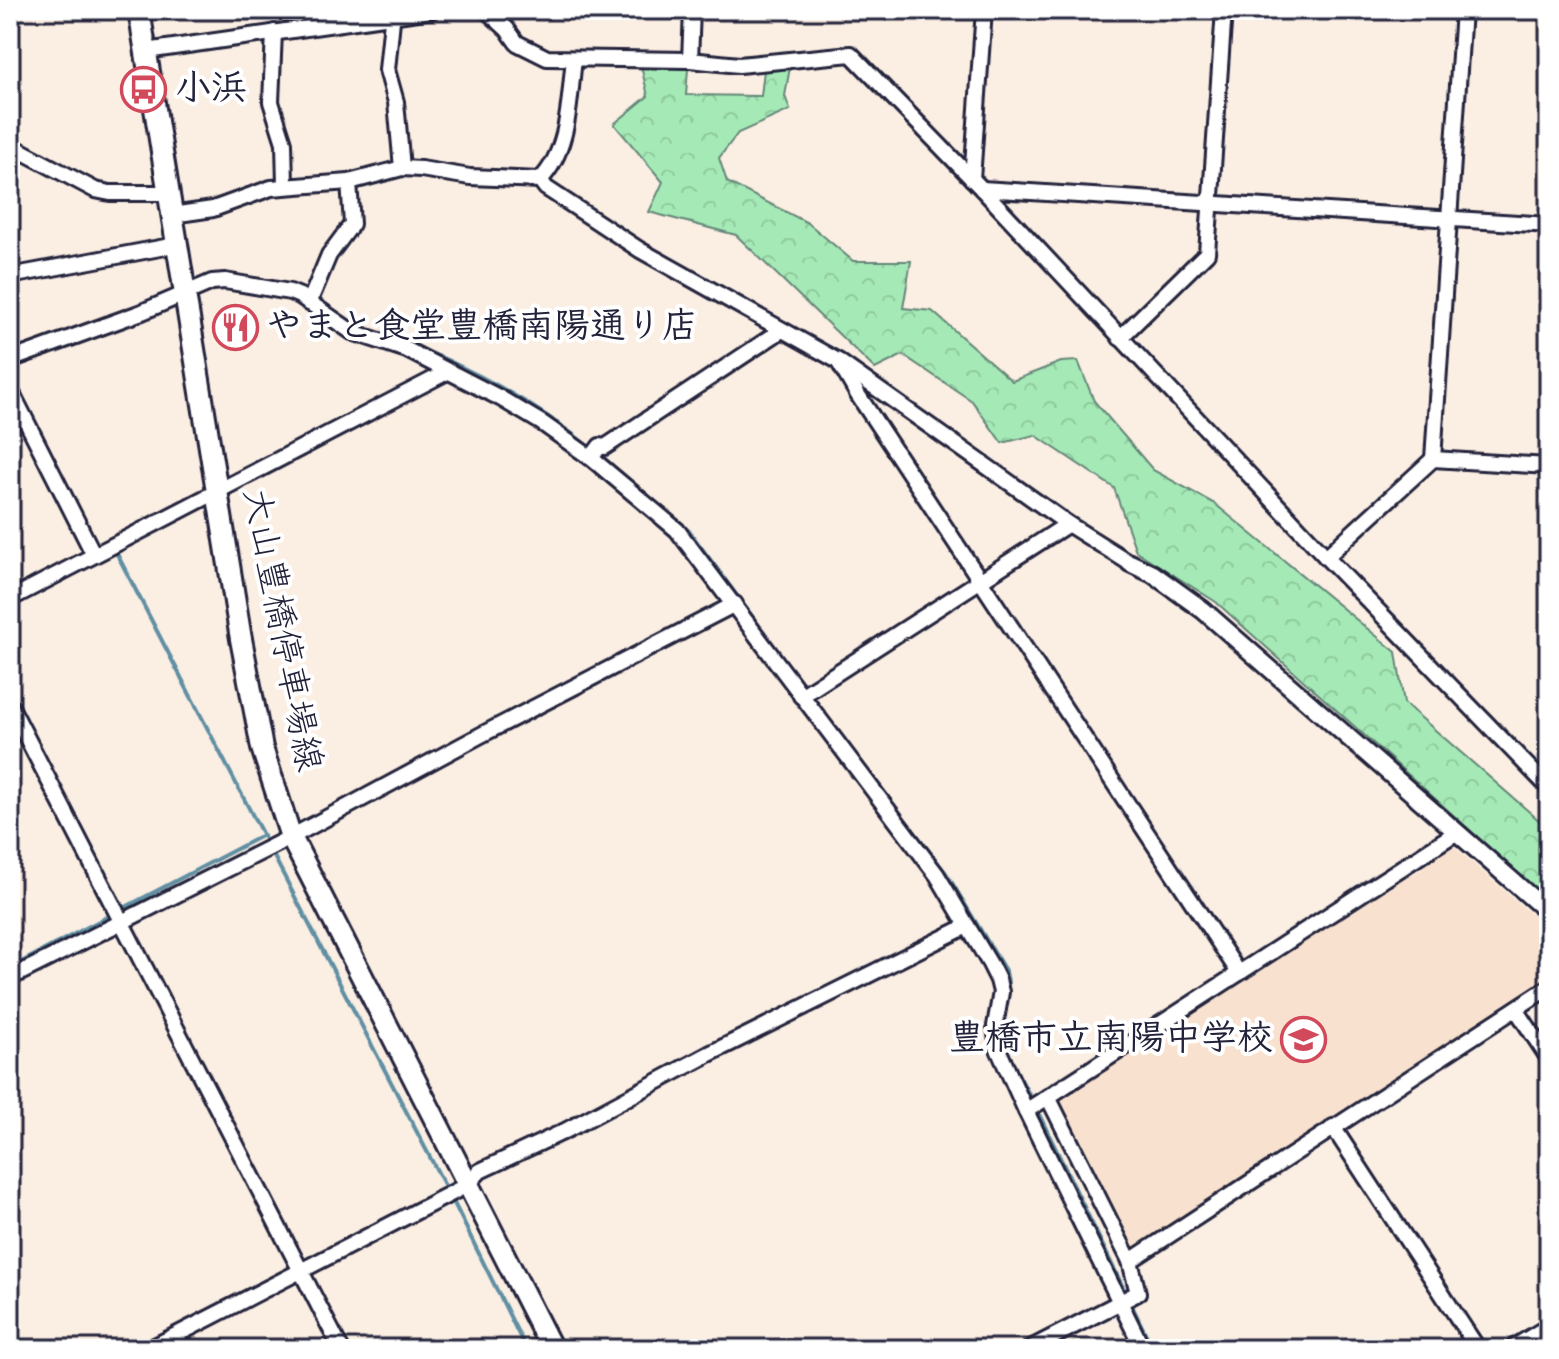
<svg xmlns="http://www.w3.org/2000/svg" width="1559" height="1359" viewBox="0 0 1559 1359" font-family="'Indie Flower','Klee One',sans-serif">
  <defs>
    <pattern id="forest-crowns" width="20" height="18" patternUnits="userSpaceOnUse" patternTransform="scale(2)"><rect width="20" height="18" fill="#a5eab6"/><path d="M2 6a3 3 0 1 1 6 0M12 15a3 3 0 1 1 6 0" fill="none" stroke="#8ec89d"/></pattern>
  </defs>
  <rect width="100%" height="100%" fill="#fbeee3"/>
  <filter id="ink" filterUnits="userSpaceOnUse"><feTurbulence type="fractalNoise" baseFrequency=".0125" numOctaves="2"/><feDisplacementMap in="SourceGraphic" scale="16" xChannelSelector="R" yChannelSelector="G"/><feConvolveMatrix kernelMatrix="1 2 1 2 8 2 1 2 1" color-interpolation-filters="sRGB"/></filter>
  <g filter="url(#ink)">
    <path fill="#f8e2cf" d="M 1452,845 L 1549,930 L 1549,980 L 1132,1251 L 1058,1099 L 1410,872 L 1412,875 L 1424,868 L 1423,864 Z"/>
    <path fill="url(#forest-crowns)" stroke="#648678" stroke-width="2" d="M 641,66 L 688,69 L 686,95 L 761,96 L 764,70 L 790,67 L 785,96 L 790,110 L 738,133 L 719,158 L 727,182 L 808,223 L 853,261 L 911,261 L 903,308 L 932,311 L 1012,381 L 1061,362 L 1078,361 L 1094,401 L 1153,470 L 1215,504 L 1396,652 L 1404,703 L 1549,829 L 1549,901 L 1216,602 L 1136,551 L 1114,488 L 1035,435 L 1002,443 L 972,401 L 903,355 L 875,369 L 736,235 L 649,212 L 663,182 L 614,124 L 648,96 Z"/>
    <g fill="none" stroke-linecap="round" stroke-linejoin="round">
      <g stroke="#608fa3" stroke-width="4">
        <path d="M 357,326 C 440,351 524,394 592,449"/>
        <path d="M 599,454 L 689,531 L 806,689"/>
        <path d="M 118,549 L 116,551 L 117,554 L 447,1190"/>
        <path d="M 828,719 L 946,873 L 1006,972 C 1012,992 1003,1010 1004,1030 C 1005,1056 1022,1080 1033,1102"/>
        <path d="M 120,910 L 263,835"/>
        <path d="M 10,968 L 112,914"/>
        <path d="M 1037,1110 L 1153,1349"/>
        <path d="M 451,1197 L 526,1349"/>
      </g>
      <defs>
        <g id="minor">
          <path d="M 393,10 L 387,70 L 396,102 L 402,168"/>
          <path d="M 486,10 L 507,29 L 517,43 L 547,58 L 690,60 L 739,65 L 851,54 L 982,189 L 1326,557 L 1549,788"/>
          <path d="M 274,32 L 271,102 L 284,143 L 285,185"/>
          <path d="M 146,51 L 432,10"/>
          <path d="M 690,60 L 692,10"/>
          <path d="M 10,145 L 95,190 L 110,193 L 169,193"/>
          <path d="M 972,179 L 984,10"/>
          <path d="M 540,180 L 546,188 L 640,250 L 838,361 L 1068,524 L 1130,563"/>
          <path d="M 982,189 L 1549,225"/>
          <path d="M 172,215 L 213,209 L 271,188 L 349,182 L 402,168 L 421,169 L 470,177 L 540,180 C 570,150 569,98 574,59"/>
          <path d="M 10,276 L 176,245"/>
          <path d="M 309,303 L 329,255 L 352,224 L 349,182"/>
          <path d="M 1120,338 L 1207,253 L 1224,10"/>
          <path d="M 10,360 L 142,312 L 212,282 L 225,281 L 290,292 L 300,296 L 352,332 L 407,350 L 500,398 L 542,423 L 591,458 L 677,530 L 937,875 L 990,964 L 998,980 L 1001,992 L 995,1026 L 998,1049 L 1026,1111 L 1143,1349"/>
          <path d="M 838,361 L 858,395 L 1239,973"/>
          <path d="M 10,389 L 94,555"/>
          <path d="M 591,458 L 600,446 L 605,447 L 782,330"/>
          <path d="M 1433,459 L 1463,10"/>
          <path d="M 1326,557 L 1433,459 L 1549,466"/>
          <path d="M 10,599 L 449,371"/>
          <path d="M 801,696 L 1068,524"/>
          <path d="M 10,705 L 341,1349"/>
          <path d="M 10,978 L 291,837 L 481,735 L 735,604"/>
          <path d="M 1516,1009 L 1549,1059"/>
          <path d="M 1048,1097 L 1130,1261"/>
          <path d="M 1026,1111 L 1457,832"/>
          <path d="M 1333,1127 L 1478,1349"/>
          <path d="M 149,1349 L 452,1193 L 468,1184 L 480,1171 L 565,1131 L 709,1054 L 967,926"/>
          <path d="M 1029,1349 L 1138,1293 L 1130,1261 L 1549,987"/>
          <path d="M 1511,1349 L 1549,1326"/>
        </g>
        <path id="tertiary" d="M 1130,563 L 1153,574 L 1203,610 L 1549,913"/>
        <path id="secondary" d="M 139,10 L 241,639 L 262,748 L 291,837 L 552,1349"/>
      </defs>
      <use href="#minor" stroke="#22223b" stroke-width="20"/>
      <use href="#tertiary" stroke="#22223b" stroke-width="22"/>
      <use href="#secondary" stroke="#22223b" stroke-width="26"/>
      <use href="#minor" stroke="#fff" stroke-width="14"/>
      <use href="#tertiary" stroke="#fff" stroke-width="16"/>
      <use href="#secondary" stroke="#fff" stroke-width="20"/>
    </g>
  </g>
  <defs>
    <symbol id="bus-ring" viewBox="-11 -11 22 22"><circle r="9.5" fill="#fff" stroke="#d1495b" stroke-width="1.5"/><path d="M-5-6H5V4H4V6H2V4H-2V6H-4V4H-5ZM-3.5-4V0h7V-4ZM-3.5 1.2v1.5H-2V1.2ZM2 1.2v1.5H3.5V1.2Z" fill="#d1495b"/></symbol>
    <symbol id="restaurant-ring" viewBox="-11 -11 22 22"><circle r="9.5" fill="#fff" stroke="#d1495b" stroke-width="1.5"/><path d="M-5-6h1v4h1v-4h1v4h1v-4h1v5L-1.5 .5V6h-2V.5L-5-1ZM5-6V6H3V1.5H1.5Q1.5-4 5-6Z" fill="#d1495b"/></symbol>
    <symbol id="school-ring" viewBox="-11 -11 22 22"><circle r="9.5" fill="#fff" stroke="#d1495b" stroke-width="1.5"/><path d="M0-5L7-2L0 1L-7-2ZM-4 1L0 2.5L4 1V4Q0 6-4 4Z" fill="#d1495b"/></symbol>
  </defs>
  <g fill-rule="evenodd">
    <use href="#bus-ring" x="118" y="64" width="51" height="51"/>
    <use href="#restaurant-ring" x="210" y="302" width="51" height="51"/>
    <use href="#school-ring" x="1278" y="1014" width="51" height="51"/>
  </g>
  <g text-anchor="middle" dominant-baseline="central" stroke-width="8" stroke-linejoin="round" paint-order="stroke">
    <g font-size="36" font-weight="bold" fill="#22223b" stroke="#fff" text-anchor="start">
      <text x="175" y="90">小浜</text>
      <text x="266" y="328">やまと食堂豊橋南陽通り店</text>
      <text x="1273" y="1040" text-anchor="end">豊橋市立南陽中学校</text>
    </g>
    <g font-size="36" fill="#22223b" stroke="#fff">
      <text transform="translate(280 630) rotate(79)">大山豊橋停車場線</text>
    </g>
  </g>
  <rect width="1559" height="1359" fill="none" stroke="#fff" stroke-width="40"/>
  <rect x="20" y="20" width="1519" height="1319" fill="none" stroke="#22223b" stroke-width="3" filter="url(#ink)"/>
</svg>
